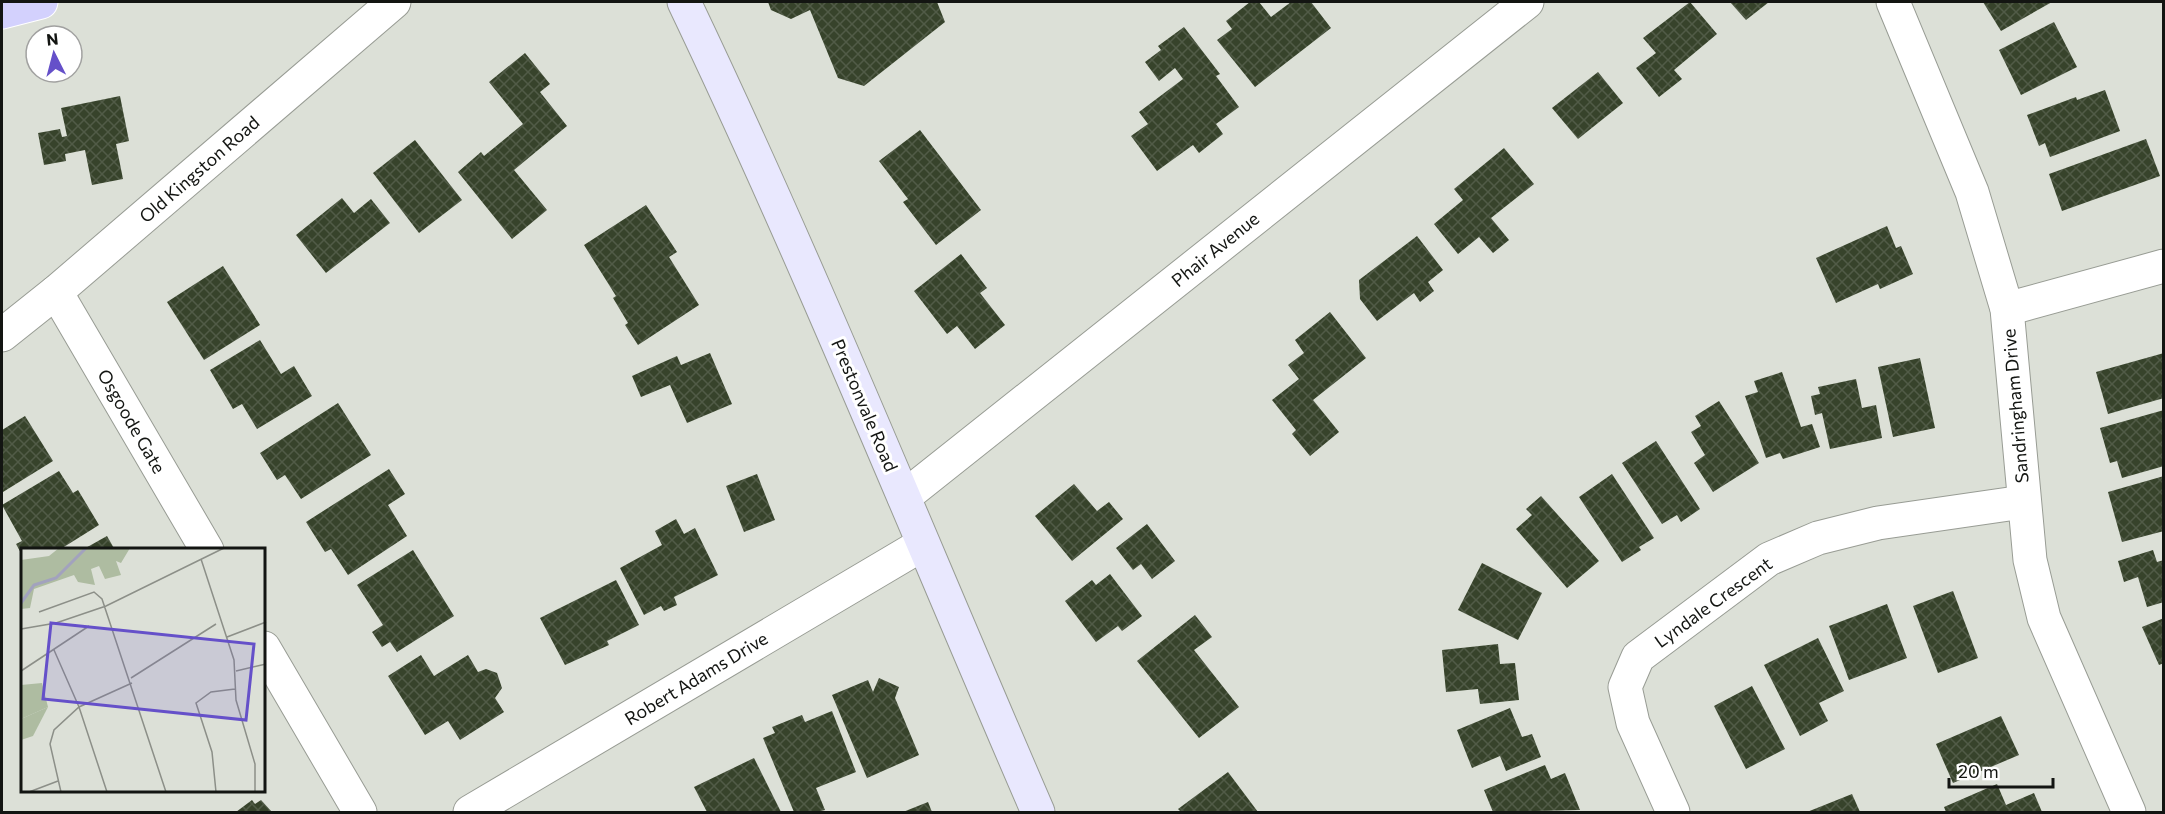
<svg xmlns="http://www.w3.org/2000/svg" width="2165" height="814" viewBox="0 0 2165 814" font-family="Commissioner,sans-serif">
  <defs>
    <pattern id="building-cross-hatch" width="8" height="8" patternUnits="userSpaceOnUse" patternTransform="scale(1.5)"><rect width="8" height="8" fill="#37432b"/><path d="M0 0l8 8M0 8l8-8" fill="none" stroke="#515b47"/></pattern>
  </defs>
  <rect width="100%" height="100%" fill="#dce0d7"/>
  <g fill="url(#building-cross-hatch)">
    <path d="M 768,2 L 937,2 L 945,22 L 864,86 L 838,78 L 810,10 L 791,19 L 771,10 Z"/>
    <path d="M 1250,2 L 1259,2 L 1271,17 L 1291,2 L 1311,2 L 1331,28 L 1255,87 L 1217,40 L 1232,29 L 1226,21 Z"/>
    <path d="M 1690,2 L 1717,34 L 1674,70 L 1682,79 L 1659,97 L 1636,68 L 1656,53 L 1643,38 Z"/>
    <path d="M 1730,2 L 1769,2 L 1746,20 Z"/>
    <path d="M 1983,2 L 2052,2 L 2001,31 Z"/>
    <path d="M 2054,22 L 2077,67 L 2021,95 L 1999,50 Z"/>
    <path d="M 1184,27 L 1220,74 L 1216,76 L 1239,107 L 1216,124 L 1223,134 L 1199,153 L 1193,145 L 1157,171 L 1131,136 L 1148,124 L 1139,112 L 1183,79 L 1175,68 L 1159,81 L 1145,62 L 1161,50 L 1158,46 Z"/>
    <path d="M 525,53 L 550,84 L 540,92 L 567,126 L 514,170 L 547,210 L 512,239 L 458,172 L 481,152 L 484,156 L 523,124 L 489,82 Z"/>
    <path d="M 1598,72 L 1623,103 L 1578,139 L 1552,108 Z"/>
    <path d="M 2105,90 L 2120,131 L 2050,157 L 2045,143 L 2039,146 L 2027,115 L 2076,97 L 2077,100 Z"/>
    <path d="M 120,96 L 129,141 L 116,144 L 123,179 L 92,185 L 85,150 L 65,154 L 66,161 L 44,165 L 38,133 L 60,129 L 62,137 L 67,136 L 61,108 Z"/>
    <path d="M 920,130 L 981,210 L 936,245 L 903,202 L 908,199 L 879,161 Z"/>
    <path d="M 2146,139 L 2160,176 L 2062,211 L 2049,174 Z"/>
    <path d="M 415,140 L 462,200 L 419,233 L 373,173 Z"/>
    <path d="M 1504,148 L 1534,184 L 1491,218 L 1509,240 L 1493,253 L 1479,237 L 1458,254 L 1434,224 L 1463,200 L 1454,189 Z"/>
    <path d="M 342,198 L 354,213 L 371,199 L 390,223 L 326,273 L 296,235 Z"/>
    <path d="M 646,205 L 677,252 L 669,257 L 699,305 L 638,345 L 625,325 L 628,323 L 613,298 L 616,296 L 584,245 Z"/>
    <path d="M 1887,226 L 1896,248 L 1901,246 L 1913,274 L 1880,289 L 1878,284 L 1836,303 L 1816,258 Z"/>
    <path d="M 1417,236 L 1443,270 L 1428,282 L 1434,291 L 1420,302 L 1414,293 L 1377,321 L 1360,299 L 1359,280 Z"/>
    <path d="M 961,254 L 987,288 L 980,293 L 1005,325 L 975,349 L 957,326 L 947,334 L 914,291 Z"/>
    <path d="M 223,266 L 260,325 L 204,360 L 167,302 Z"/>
    <path d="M 1330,312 L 1366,358 L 1313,400 L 1339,432 L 1310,456 L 1292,434 L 1296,430 L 1272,400 L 1299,379 L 1288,365 L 1304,353 L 1295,340 Z"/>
    <path d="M 260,340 L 281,374 L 294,366 L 312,396 L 257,429 L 242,404 L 233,409 L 210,370 Z"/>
    <path d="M 710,353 L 732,404 L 687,423 L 670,385 L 641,397 L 632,376 L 677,356 L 681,365 Z"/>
    <path d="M 2164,353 L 2164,398 L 2108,414 L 2096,372 Z"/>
    <path d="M 1920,358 L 1935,428 L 1893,437 L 1878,367 Z"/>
    <path d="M 1782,372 L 1801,427 L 1812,424 L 1820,447 L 1783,459 L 1780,453 L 1766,458 L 1745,396 L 1758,392 L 1754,381 Z"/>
    <path d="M 1856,379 L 1862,408 L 1876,405 L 1882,438 L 1830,449 L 1822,413 L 1815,415 L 1811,396 L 1820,394 L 1818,387 Z"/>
    <path d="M 1719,401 L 1759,463 L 1713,492 L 1694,463 L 1705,455 L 1691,432 L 1701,426 L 1695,416 Z"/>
    <path d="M 338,403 L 371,455 L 301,499 L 285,475 L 277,480 L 260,453 Z"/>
    <path d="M 2164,410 L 2164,466 L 2122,478 L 2117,461 L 2110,463 L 2100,428 Z"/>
    <path d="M 25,416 L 53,461 L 3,492 L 2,430 Z"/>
    <path d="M 1656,441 L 1700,509 L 1681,522 L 1677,515 L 1662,524 L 1622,463 Z"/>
    <path d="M 389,469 L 405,494 L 388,505 L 407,536 L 348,575 L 331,549 L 325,552 L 306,522 Z"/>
    <path d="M 59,471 L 73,493 L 78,490 L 99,525 L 59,550 L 22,550 L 22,555 L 16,544 L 22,541 L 2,505 Z"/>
    <path d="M 757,474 L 775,520 L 744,532 L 726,486 Z"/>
    <path d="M 1612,474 L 1654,538 L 1639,547 L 1641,550 L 1622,562 L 1579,497 Z"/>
    <path d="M 2164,476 L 2164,531 L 2122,542 L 2108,492 Z"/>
    <path d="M 1074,484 L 1097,511 L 1109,502 L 1123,519 L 1072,561 L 1035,516 Z"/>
    <path d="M 1541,496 L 1599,561 L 1567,588 L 1516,529 L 1532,515 L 1526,509 Z"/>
    <path d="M 676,519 L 684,534 L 695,528 L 718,575 L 674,597 L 677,605 L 664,611 L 661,606 L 644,615 L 620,568 L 662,545 L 655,531 Z"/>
    <path d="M 1147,524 L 1175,561 L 1152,579 L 1141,564 L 1133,570 L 1116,548 Z"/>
    <path d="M 107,536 L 115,550 L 82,550 Z"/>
    <path d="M 413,550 L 454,616 L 397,652 L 390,642 L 382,647 L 372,632 L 383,625 L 357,585 Z"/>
    <path d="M 2153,550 L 2157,562 L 2164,560 L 2164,602 L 2147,607 L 2138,577 L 2124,582 L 2118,561 Z"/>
    <path d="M 1482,563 L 1542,593 L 1518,640 L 1458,610 Z"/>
    <path d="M 1110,574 L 1142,616 L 1122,631 L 1118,626 L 1096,642 L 1065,601 L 1092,580 L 1096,585 Z"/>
    <path d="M 616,580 L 639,625 L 607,641 L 609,645 L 565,665 L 540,618 Z"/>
    <path d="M 1953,591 L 1978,658 L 1938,673 L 1913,606 Z"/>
    <path d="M 1887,604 L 1907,658 L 1849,680 L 1829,626 Z"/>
    <path d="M 1195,615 L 1212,637 L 1194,650 L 1239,707 L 1199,738 L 1137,661 Z"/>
    <path d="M 2164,618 L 2164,663 L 2159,665 L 2142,627 Z"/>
    <path d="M 1818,638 L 1844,691 L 1819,703 L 1828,721 L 1800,736 L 1764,665 Z"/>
    <path d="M 1498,644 L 1500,664 L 1515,663 L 1519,700 L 1480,704 L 1478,689 L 1446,692 L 1442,650 Z"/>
    <path d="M 421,655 L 434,676 L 468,655 L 478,672 L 486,669 L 497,673 L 502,688 L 495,698 L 504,712 L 460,740 L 448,721 L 425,735 L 388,676 Z"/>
    <path d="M 879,678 L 899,687 L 895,698 L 919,755 L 867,778 L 832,695 L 868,680 L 873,692 Z"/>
    <path d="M 1752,686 L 1785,749 L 1746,769 L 1714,706 Z"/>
    <path d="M 1510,708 L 1522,737 L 1532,734 L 1541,757 L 1506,771 L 1500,756 L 1472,768 L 1457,730 Z"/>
    <path d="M 832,711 L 856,772 L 816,788 L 825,810 L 817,812 L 794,812 L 763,738 L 775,733 L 772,727 L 802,715 L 805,722 Z"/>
    <path d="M 2001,716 L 2019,755 L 1953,783 L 1936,744 Z"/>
    <path d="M 754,758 L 781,812 L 707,812 L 694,787 Z"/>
    <path d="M 1545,765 L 1551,779 L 1565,773 L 1580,810 L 1493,812 L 1484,790 Z"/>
    <path d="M 1228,772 L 1258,812 L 1181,812 L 1178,809 Z"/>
    <path d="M 1997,784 L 2006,805 L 2034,793 L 2042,812 L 1946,812 L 1944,807 Z"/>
    <path d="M 1852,794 L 1860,812 L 1807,812 Z"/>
    <path d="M 252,800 L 255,804 L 261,800 L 272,812 L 236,812 Z"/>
    <path d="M 928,802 L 932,812 L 903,812 Z"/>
  </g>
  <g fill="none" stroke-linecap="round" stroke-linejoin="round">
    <defs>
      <g id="street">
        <path d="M 1893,2 L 1972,192 L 2007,309 L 2030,560 L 2044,618 L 2129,812"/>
        <path d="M 56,292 L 207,550"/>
        <path d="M 2007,309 L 2164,266"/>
        <path d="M 2,335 L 56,292 L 394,2"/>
        <path d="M 904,497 L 1527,2"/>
        <path d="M 264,648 L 360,812"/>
        <path d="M 470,812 L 923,544"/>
        <path d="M 1673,812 L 1633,723 L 1625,687 L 1638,657 L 1769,559 L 1818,538 L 1878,523 L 2023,502"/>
      </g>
      <path id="secondary" d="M 684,2 C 811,268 921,542 1038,812"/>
      <path id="primary" d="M 2,12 L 41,2"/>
    </defs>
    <use href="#street" stroke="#989c94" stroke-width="35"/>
    <use href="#secondary" stroke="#989c94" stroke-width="35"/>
    <use href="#primary" stroke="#fff" stroke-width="35"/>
    <use href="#street" stroke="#fff" stroke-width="33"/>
    <use href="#secondary" stroke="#e9e8fe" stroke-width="33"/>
    <use href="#primary" stroke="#d3d1fd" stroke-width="33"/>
  </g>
  <g text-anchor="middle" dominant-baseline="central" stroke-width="6" stroke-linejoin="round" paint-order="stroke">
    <g font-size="18" fill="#131512" stroke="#fff">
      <text transform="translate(199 169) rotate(-41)">Old Kingston Road</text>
      <text transform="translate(1215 249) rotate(-39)">Phair Avenue</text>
      <text transform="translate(865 405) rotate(67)">Prestonvale Road</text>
      <text transform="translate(2015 406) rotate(-95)">Sandringham Drive</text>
      <text transform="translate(132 421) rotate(60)">Osgoode Gate</text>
      <text transform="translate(1713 602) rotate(-36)">Lyndale Crescent</text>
      <text transform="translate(696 678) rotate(-31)">Robert Adams Drive</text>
    </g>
  </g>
  <g transform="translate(21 548)">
    <rect width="244" height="244" fill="#dce0d7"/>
    <path d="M 27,159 L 12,188 L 0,192 L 0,171 Z" fill="#aebca1"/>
    <path d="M 38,0 L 109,0 L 100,15 L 95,13 L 100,27 L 84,31 L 78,18 L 70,21 L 74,37 L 57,34 L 53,27 L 13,41 L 9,60 L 0,61 L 0,12 L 28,8 ZM 21,135 L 27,159 L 0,171 L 0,137 Z" fill="#aebca1"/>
    <path fill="none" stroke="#a2a2be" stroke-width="3" d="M 0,55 L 13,37 L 35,30 L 65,0"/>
    <path fill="none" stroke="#8c8f88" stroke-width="1.5" d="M 180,11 L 213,112 L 215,152 L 234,216 L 234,244M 18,64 L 73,44 L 81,51 L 145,244M 0,81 L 35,75 L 85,58 L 203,0M 206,89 L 245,74M 33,102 L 58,159 L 86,244M 0,123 L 68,78M 215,123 L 245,116M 110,130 L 195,76M 8,244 L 37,233M 40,244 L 29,196 L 33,182 L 58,159 L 111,135M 195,244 L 191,204 L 175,155 L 190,144 L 214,141"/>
    <path fill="#6550c9" fill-opacity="0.15" stroke="#6550c9" stroke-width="3" d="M 30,75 L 233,96 L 225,172 L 22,151 Z"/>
    <rect width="244" height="244" fill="none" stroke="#131512" stroke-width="3"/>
  </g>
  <rect width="2165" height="814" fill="none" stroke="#131512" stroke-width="6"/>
  <g transform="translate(54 54) rotate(354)"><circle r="28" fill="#ffffff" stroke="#a1a1a0" stroke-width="1.5"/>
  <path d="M0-4.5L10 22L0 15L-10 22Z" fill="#6550c9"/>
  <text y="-9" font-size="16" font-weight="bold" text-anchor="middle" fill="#131512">N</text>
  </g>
  <path d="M1949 778v9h104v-9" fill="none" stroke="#131512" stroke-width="3"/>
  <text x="1958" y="778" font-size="18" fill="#131512" stroke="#ffffff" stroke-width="4.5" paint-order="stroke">20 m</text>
</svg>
